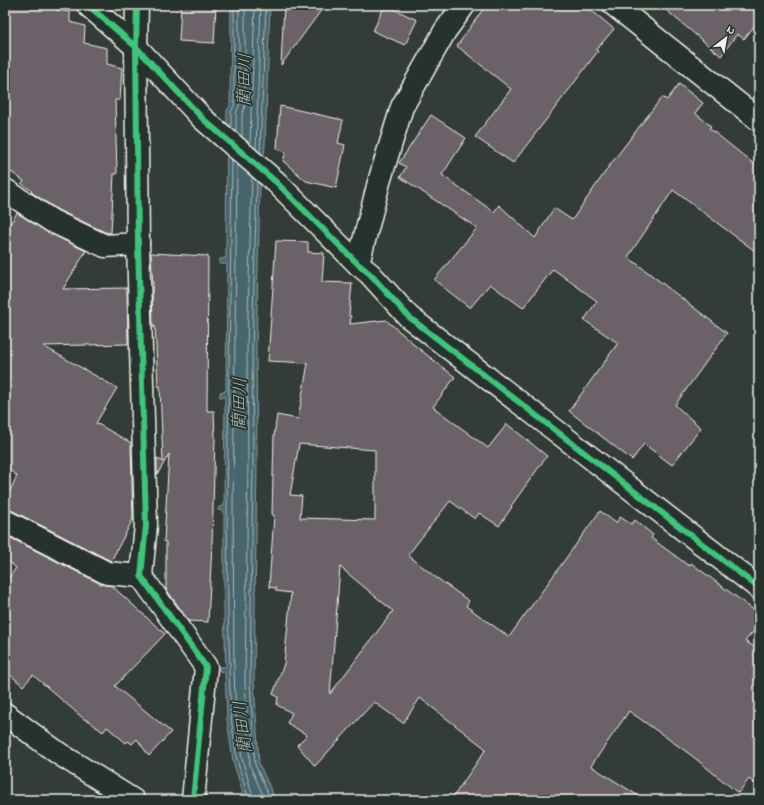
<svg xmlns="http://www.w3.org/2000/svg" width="764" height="805" viewBox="0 0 764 805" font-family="'Indie Flower','Klee One',sans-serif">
  <rect width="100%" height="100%" fill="#343c39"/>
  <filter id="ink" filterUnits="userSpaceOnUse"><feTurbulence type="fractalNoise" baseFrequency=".025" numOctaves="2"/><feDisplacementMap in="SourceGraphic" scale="8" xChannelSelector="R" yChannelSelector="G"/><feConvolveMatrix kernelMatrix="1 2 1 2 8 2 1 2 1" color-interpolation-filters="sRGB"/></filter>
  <g filter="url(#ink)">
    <path fill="#47656d" stroke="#8c9d9e" d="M 231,5 L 270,5 L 265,146 L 260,186 L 256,348 L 257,462 L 254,682 L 259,764 L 272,792 L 275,800 L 245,800 L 233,761 L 227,719 L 225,672 L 219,671 L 219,667 L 226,667 L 224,611 L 224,511 L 218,510 L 219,507 L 224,506 L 225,397 L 220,397 L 220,392 L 226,391 L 227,264 L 219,264 L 220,259 L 226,258 L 227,110 L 230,106 Z"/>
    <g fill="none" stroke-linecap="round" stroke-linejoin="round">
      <g stroke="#afb9b7" stroke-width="1">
        <path d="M 231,128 L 231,112 L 234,106 L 234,5"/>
        <path d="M 236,132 L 236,113 L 239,106 L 239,5"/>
        <path d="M 242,137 L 242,115 L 245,106 L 245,5"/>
        <path d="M 250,144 L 255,5"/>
        <path d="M 256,149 L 261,5"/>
        <path d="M 260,153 L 266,5"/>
        <path d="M 232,160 L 227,509 L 228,611 L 230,666 L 229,670 L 231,718 L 237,760 L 249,800"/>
        <path d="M 237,164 L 233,509 L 234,670 L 236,718 L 242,759 L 254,800"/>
        <path d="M 252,177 L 247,348 L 248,462 L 245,682 L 250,766 L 265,800"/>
        <path d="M 257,181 L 252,348 L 253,462 L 250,682 L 255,765 L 271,800"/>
      </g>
    </g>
    <g fill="#6b6268" stroke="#f4f1e8" fill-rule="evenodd">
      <path d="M 5,5 L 56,5 L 56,10 L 70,12 L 70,22 L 85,26 L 84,43 L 107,48 L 107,64 L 122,68 L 120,100 L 115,100 L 117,174 L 114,174 L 111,233 L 105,232 L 58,210 L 31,192 L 32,191 L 22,184 L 24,181 L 5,168 Z"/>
      <path d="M 181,5 L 216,5 L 214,43 L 179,41 Z"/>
      <path d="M 284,5 L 325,5 L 281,65 Z"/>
      <path d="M 385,5 L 417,20 L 405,45 L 373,31 Z"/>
      <path d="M 486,5 L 585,5 L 614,29 L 596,50 L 598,51 L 571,87 L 513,163 L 475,137 L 511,89 L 457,46 Z"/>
      <path d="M 660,5 L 759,5 L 759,20 L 744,39 L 737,34 L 721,56 Z"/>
      <path d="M 679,84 L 703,103 L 695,113 L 711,126 L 709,128 L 759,168 L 759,254 L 673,190 L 628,257 L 727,333 L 675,405 L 701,428 L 672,465 L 644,444 L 632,460 L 569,411 L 618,343 L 584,320 L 597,301 L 553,269 L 523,308 L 490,284 L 470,308 L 434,280 L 477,228 L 400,177 L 406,167 L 399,163 L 431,115 L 466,138 L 442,175 L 494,212 L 499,205 L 535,238 L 554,208 L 572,220 L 610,165 L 662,97 L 667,100 Z"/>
      <path d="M 280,106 L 343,120 L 338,143 L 345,145 L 336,188 L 306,181 L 283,161 L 286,152 L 277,149 Z"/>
      <path d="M 17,213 L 47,232 L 86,251 L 63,289 L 127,288 L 128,344 L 43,346 L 117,388 L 96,423 L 131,443 L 133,519 L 111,561 L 11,510 L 5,509 L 5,501 L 17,476 L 5,466 L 5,232 Z"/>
      <path d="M 276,241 L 308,242 L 308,252 L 324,253 L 322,282 L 352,283 L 349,316 L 351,316 L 350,324 L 386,320 L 413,343 L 413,344 L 455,377 L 433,407 L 488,448 L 507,424 L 547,456 L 511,506 L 512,507 L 499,526 L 479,513 L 475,519 L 450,501 L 408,555 L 434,576 L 469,601 L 466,606 L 509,637 L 600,511 L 616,523 L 620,517 L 631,524 L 635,520 L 653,535 L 651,538 L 689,566 L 691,563 L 759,614 L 759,625 L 745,641 L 759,650 L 759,787 L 749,779 L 738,793 L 691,755 L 629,711 L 591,766 L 645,800 L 451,800 L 486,749 L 420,698 L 403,723 L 374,702 L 315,766 L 297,745 L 307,735 L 287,723 L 292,713 L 277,705 L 278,697 L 273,694 L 284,664 L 291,593 L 276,591 L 276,588 L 269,587 L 274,515 L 272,515 L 274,436 L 277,415 L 298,419 L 308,363 L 268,361 ZM 299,444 L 375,450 L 375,520 L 300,518 L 302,496 L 290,495 ZM 340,567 L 393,611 L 330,694 Z"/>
      <path d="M 151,253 L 208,256 L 207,411 L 214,411 L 215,437 L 212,544 L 208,622 L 189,621 L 166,589 L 166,542 L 164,542 L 169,454 L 157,475 L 157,458 L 163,462 L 160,386 L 158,386 L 155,326 L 153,328 L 152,287 L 153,287 Z"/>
      <path d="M 5,535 L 101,584 L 112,586 L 165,634 L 115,686 L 171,732 L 149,756 L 137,739 L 132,744 L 128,741 L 126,743 L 107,727 L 103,732 L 89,721 L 84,719 L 33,675 L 23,686 L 5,670 L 5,583 L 16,568 L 5,558 Z"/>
    </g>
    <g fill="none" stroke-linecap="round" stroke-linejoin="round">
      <defs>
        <g id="minor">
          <path d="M 88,5 L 136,47 L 203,119 L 276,182 L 358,264 L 370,274 L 409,317 L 759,588"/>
          <path d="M 137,5 L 136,47 L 138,244 L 146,525 L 141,576 L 206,667 L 193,800"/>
          <path d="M 614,5 L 759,120"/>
          <path d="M 5,190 L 52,221 L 105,246 L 138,244"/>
          <path d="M 358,264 L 379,182 L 402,107 L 445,31 L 464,5"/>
          <path d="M 5,521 L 107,573 L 141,576"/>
          <path d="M 5,714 L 58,753 L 133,800"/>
        </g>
      </defs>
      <use href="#minor" stroke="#f4f1e8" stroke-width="25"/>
      <use href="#minor" stroke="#26332d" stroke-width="22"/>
      <defs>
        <g id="cycleway">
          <path d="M 88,5 L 136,47 L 203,119 L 276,182 L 358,264 L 370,274 L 409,317 L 759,588"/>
          <path d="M 137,5 L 136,47 L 138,244 L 146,525 L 141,576 L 206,667 L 193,800"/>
        </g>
      </defs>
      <use href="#cycleway" stroke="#26332d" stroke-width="8"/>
      <use href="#cycleway" stroke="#40c37c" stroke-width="6"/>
    </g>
  </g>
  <g text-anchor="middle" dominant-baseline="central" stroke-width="3.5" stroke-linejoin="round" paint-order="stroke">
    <g font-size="18" font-style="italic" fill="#afb9b7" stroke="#26332d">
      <text transform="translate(246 80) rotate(-89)">藺田川</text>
      <text transform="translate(241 404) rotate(-89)">藺田川</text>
      <text transform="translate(244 727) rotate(-96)">藺田川</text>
    </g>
  </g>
  <rect width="764" height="805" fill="none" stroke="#26332d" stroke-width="20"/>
  <rect x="10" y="10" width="744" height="785" fill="none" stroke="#f4f1e8" stroke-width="1.5" filter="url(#ink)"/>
  <g transform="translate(726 38) rotate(31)" stroke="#26332d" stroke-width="3" paint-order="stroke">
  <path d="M0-3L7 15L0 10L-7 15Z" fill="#f4f1e8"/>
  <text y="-6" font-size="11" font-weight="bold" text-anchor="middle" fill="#f4f1e8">N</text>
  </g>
</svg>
